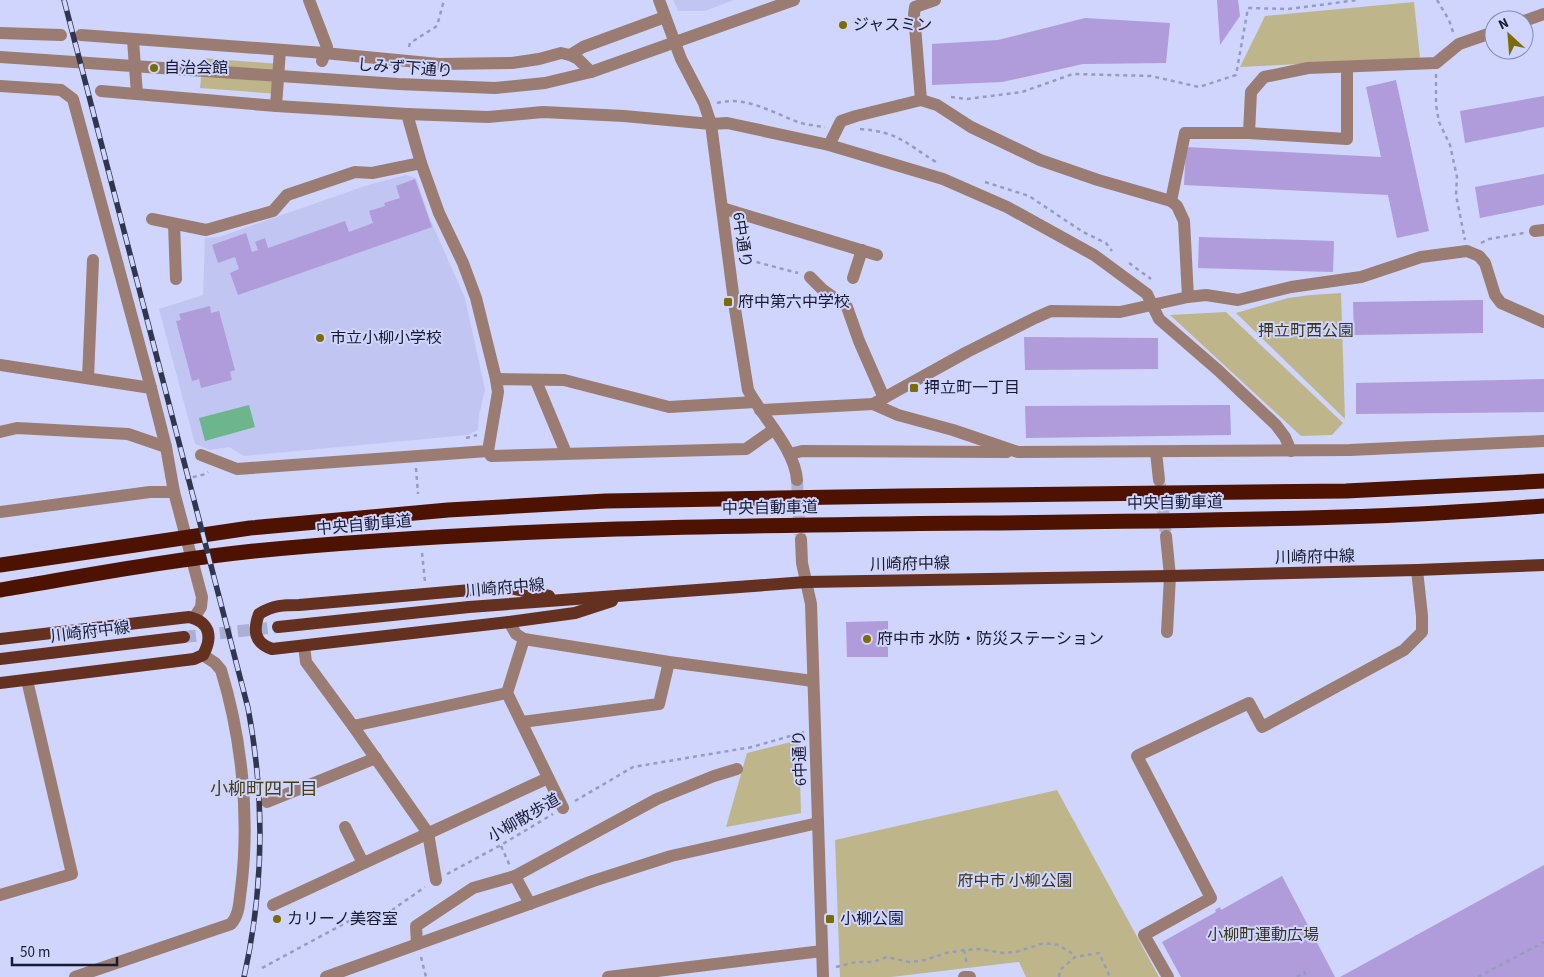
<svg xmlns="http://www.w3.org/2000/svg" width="1544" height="977" viewBox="0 0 1544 977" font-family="'Source Sans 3','Noto Sans JP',sans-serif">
  <rect width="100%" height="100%" fill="#cfd5fd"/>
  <g fill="#c0c6f1">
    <path d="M 673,0 L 734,0 L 705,11 L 678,11 Z"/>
    <path d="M 406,175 L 416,178 L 429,217 L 465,298 L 485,390 L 479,415 L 478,430 L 468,435 L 244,456 L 229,447 L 210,450 L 195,444 L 159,309 L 203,295 L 205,238 L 219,237 L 368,185 Z"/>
  </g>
  <g fill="#beb68a">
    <path d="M 1414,2 L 1420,58 L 1240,67 L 1265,16 Z"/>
    <path d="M 203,58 L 280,64 L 278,94 L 200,88 Z"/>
    <path d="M 1341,293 L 1345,419 L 1236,313 L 1288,298 L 1311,295 Z"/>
    <path d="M 1226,312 L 1343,423 L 1332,435 L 1301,436 L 1170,315 Z"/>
    <path d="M 799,740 L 801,813 L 726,827 L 747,753 Z"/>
    <path d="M 1057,790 L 1159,977 L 1026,977 L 1019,962 L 891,977 L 840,977 L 835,840 Z"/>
  </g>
  <path fill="#6cb58d" d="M 249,405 L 255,427 L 205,441 L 199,418 Z"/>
  <g fill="#b09bdb">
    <path d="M 1217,0 L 1238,0 L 1240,16 L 1220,45 Z"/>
    <path d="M 1085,18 L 1170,23 L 1166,63 L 1083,64 L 1002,82 L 932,85 L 932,44 L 998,40 Z"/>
    <path d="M 1396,80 L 1429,231 L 1397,238 L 1388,195 L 1184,185 L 1186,147 L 1381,157 L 1366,87 Z"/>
    <path d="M 1544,96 L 1544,127 L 1465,143 L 1460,111 Z"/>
    <path d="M 1544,174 L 1544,205 L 1480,218 L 1475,187 Z"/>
    <path d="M 415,179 L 432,227 L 238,295 L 230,273 L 239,269 L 235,257 L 218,263 L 212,245 L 246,233 L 252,252 L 258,250 L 255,242 L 265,238 L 268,248 L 345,221 L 349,232 L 373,223 L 369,211 L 385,206 L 384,203 L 400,198 L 396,186 Z"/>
    <path d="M 1199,237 L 1334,241 L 1333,272 L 1198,268 Z"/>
    <path d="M 1483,300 L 1483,333 L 1354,335 L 1353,302 Z"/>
    <path d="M 210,306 L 211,313 L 219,311 L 235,370 L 230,372 L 232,380 L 201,388 L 199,379 L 192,381 L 176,321 L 181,320 L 179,314 Z"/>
    <path d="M 1024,337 L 1158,338 L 1158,369 L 1025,370 Z"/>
    <path d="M 1544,379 L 1544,412 L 1356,414 L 1356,383 Z"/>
    <path d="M 1230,405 L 1231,435 L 1026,438 L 1025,406 Z"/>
    <path d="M 888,621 L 888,657 L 847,657 L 846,622 Z"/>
    <path d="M 1544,865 L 1544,977 L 1340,977 Z"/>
    <path d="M 1282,876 L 1335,977 L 1181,977 L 1162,942 L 1216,912 L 1215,910 L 1220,907 L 1221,910 Z"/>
  </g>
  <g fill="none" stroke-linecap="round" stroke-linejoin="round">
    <g stroke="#aab0d4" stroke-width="12" stroke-dasharray="12 6" stroke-linecap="butt">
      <path d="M 797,480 L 800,535"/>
      <path d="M 1160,484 L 1166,536"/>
    </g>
    <path stroke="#aab0d4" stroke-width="12" stroke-dasharray="12 6" stroke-linecap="butt" d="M 184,637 L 278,627"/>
    <g stroke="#979cbf" stroke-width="2.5" stroke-dasharray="4 4" stroke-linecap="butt">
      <path d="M 1437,0 L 1449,20 L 1453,32"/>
      <path d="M 409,47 L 410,43 L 437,26 L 444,0"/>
      <path d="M 1436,74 L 1436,105 L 1439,122 L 1450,145 L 1457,177 L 1456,195 L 1465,240"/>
      <path d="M 951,97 L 967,99 L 1022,92 L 1073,74 L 1151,76 L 1199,87 L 1236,75 L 1248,8 L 1288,9 L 1358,0"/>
      <path d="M 717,103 C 747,95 774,114 801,123 C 809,125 817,126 825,127"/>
      <path d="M 860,129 C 899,132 905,143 936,162"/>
      <path d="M 985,182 L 1029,196 L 1083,232 L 1106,243 L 1112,251"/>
      <path d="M 1481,243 L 1489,239 L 1524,233"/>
      <path d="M 741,258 L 798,273"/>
      <path d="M 1129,263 L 1151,279"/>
      <path d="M 466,438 L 477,435"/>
      <path d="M 416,468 L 418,494"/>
      <path d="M 185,479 L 206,474 L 208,472"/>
      <path d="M 422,553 L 425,582"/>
      <path d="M 575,801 L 633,767 L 752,747 L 804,732"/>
      <path d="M 501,846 L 510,866"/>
      <path d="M 447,874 L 501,845 L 553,814"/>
      <path d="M 964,950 L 967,964"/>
      <path d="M 421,957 L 426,977"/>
      <path d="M 836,967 L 856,962 L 873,962 L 887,957 L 909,962 L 925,960 L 946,953 L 964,950 L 980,949 L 1003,953 L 1016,952 L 1044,943 L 1058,945 L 1075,955"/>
      <path d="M 262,968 L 349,921 L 382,917 L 425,887"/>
      <path d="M 1059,977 L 1060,970 L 1075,957 L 1099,953 L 1110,977"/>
      <path d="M 1297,977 L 1304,972 L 1307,977"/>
      <path d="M 1478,977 L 1544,942"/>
    </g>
    <g stroke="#9b7c72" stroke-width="12">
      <path d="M 309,0 L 327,47 L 322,61"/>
      <path d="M 659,0 L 681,59 L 704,103 L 711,124 L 735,309 L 748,390 C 763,418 795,449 797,480"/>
      <path d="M 1524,21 L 1544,14"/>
      <path d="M 0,33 L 61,35"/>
      <path d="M 81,35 L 324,53 L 439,64 L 512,63 L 539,59 L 561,53 L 570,55 L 578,59 L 591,72"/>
      <path d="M 133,40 L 137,94"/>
      <path d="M 570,55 L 583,47 L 665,17"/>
      <path d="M 0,57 L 398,84 L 495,88 L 545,83 L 591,72 L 794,0"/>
      <path d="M 0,86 L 61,90 L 73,99 L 151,388 L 166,447 L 174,492 L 202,597 L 201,607 L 194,618"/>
      <path d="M 101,91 L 276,106 L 407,114 L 421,163 L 439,213 L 463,263 L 476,298 L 496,379"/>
      <path d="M 921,100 L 914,14 L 915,7 L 935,0"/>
      <path d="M 276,106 L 280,50"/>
      <path d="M 407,114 L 488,117 L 543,112 L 624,116 L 711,124 L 727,123 L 829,145 L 943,179 L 1007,207 L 1094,255 L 1147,294 L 1159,319 L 1219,371 L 1276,425 L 1285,437 L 1291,451"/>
      <path d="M 1249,133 L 1251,92 L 1264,77 L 1308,68 L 1436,63 L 1459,44 L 1494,32"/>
      <path d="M 829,145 L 841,121 L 856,116 L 921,100 L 937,105 L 971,127 L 1040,160 L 1098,180 L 1171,201 L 1177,206 L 1184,221 L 1188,297"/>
      <path d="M 1171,201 L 1185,133 L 1249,133 L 1347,139 L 1347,67"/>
      <path d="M 722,208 L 877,255"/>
      <path d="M 152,219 L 206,230 L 273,211 L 287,195 L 355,172 L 372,173 L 421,163"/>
      <path d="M 174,224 L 176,279"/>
      <path d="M 1535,231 L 1544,230"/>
      <path d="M 810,277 L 822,289 L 847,307 L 859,341 L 884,398"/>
      <path d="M 853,278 L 862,250"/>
      <path d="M 0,365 L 151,388"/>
      <path d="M 88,378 L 93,260"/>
      <path d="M 536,381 L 566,453"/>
      <path d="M 873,404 L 898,415 L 953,430 L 1018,452 L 1350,450 L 1544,441"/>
      <path d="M 760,410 L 873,404 L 967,352 L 1035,318 L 1051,311 L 1120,312 L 1188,297 L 1206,295 L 1238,300 L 1291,287 L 1361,277 L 1421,257 L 1467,251 L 1479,256 L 1485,263 L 1495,295 L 1501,303 L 1544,322"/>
      <path d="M 0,432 L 17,428 L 128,434 L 166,447"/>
      <path d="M 488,451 L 491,456 L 746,449 L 773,430"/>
      <path d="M 1156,452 L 1159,480"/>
      <path d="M 790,454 L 802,451 L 1007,452"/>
      <path d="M 201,455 L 237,469 L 488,451 L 498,392 L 496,379 L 564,380 L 669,407 L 755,402"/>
      <path d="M 0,512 L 150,492 L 174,492"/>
      <path d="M 1166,536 L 1170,576 L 1167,632"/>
      <path d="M 801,539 L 802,563 L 811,604 L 823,977"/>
      <path d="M 509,622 L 516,634 L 524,639 L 669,662 L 813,681"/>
      <path d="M 524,639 L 507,693 L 563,808"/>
      <path d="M 304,646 L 306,662 L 353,726 L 428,833 L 436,880"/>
      <path d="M 522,722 L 659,704 L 669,662"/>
      <path d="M 353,726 L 507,693"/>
      <path d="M 267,802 L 376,758"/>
      <path d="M 345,827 L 363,863"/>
      <path d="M 515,876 L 530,904"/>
      <path d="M 0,895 L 72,874 L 27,680"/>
      <path d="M 273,905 L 548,778"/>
      <path d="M 417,944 L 416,926 L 473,888 L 515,876 L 657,799 L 714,776 L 737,769"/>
      <path d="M 75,977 L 231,924 C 240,914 239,901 241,889 C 250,818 242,738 221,670 L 215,663 L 203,655"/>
      <path d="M 326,977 L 593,881 L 671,856 L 818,823"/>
      <path d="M 608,977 L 822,951"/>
      <path d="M 964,977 L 970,977"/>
      <path d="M 1168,977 L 1144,935 L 1211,898 L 1137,756 L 1249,703 L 1262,727 L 1404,650 L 1422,632 L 1422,616 L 1417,570"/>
    </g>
    <g stroke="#64301f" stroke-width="12">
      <path d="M 549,596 L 505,587 L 299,605 C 284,605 273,605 259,614 C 253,630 254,643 272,649 L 509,622 L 575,613 L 612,601"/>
      <path d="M 278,627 L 469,607 L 806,582 L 1170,576 L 1417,570 L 1544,565"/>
      <path d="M 0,639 L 189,617 C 210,622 213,637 203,655 L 194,659 L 0,683"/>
      <path d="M 0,659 L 184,637"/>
    </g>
    <g stroke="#4e1300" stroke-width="15">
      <path d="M 0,565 L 250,528 L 448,510 L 606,501 L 902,496 L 1346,491 L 1544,481"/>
      <path d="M 0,590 C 84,576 169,560 254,551 C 626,515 1000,529 1373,516 C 1430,514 1487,510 1544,506"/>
    </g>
    <defs>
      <path id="rail" d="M 64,0 L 248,708 C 265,798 264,888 244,977"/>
    </defs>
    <use href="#rail" stroke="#32354e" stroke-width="5.5"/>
    <use href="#rail" stroke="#cfd5fd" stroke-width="4" stroke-dasharray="11" stroke-linecap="butt"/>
  </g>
  <g fill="#7c6c07" stroke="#cfd5fd" stroke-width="2">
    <circle cx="843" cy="25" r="5"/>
    <circle cx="154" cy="68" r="5"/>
    <rect x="723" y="297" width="10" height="10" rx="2.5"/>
    <circle cx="320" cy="338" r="5"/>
    <rect x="909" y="383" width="10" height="10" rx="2.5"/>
    <circle cx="867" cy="639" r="5"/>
    <circle cx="277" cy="919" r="5"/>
    <rect x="825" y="914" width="10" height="10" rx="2.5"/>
  </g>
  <g text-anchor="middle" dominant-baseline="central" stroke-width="4" stroke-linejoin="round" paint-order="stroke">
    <g font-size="16" fill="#181a31" stroke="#cfd5fd" text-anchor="start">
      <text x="853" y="25">ジャスミン</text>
      <text x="164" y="68">自治会館</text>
      <text x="738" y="302">府中第六中学校</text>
      <text x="330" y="338">市立小柳小学校</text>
      <text x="924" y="388">押立町一丁目</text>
      <text x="877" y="639">府中市 水防・防災ステーション</text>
      <text x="287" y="919">カリーノ美容室</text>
      <text x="840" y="919">小柳公園</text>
    </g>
    <g font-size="16" fill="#181a31" stroke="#cfd5fd">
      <text transform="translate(405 68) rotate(4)">しみず下通り</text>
      <text transform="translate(742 240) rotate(82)">6中通り</text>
      <text transform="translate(1175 503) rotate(-1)">中央自動車道</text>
      <text transform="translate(770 508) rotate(-1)">中央自動車道</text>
      <text transform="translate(364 525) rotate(-5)">中央自動車道</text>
      <text transform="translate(1315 557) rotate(-1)">川崎府中線</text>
      <text transform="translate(910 564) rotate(-1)">川崎府中線</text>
      <text transform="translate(505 588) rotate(-5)">川崎府中線</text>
      <text transform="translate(90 632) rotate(-7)">川崎府中線</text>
      <text transform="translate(800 758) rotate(-92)">6中通り</text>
      <text transform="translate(524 818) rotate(-30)">小柳散歩道</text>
    </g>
    <g font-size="16" fill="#3b3515" stroke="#cfd5fd">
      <text x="1306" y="331">押立町西公園</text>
      <text x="1015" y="881">府中市 小柳公園</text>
      <text x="1263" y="935">小柳町運動広場</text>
    </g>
    <g font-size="18" fill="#453d14" stroke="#cfd5fd">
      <text x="264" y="789">小柳町四丁目</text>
    </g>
  </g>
  <g transform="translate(1509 35) rotate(334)"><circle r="24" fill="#cfd5fd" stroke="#868aab"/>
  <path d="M0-4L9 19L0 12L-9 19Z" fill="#7c6c07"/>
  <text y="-8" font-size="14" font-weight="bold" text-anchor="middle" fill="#181a31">N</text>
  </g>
  <path d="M12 957v8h105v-8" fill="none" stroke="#181a31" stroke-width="2.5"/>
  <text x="20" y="957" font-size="15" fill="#181a31" stroke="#cfd5fd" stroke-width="4" paint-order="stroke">50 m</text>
</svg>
